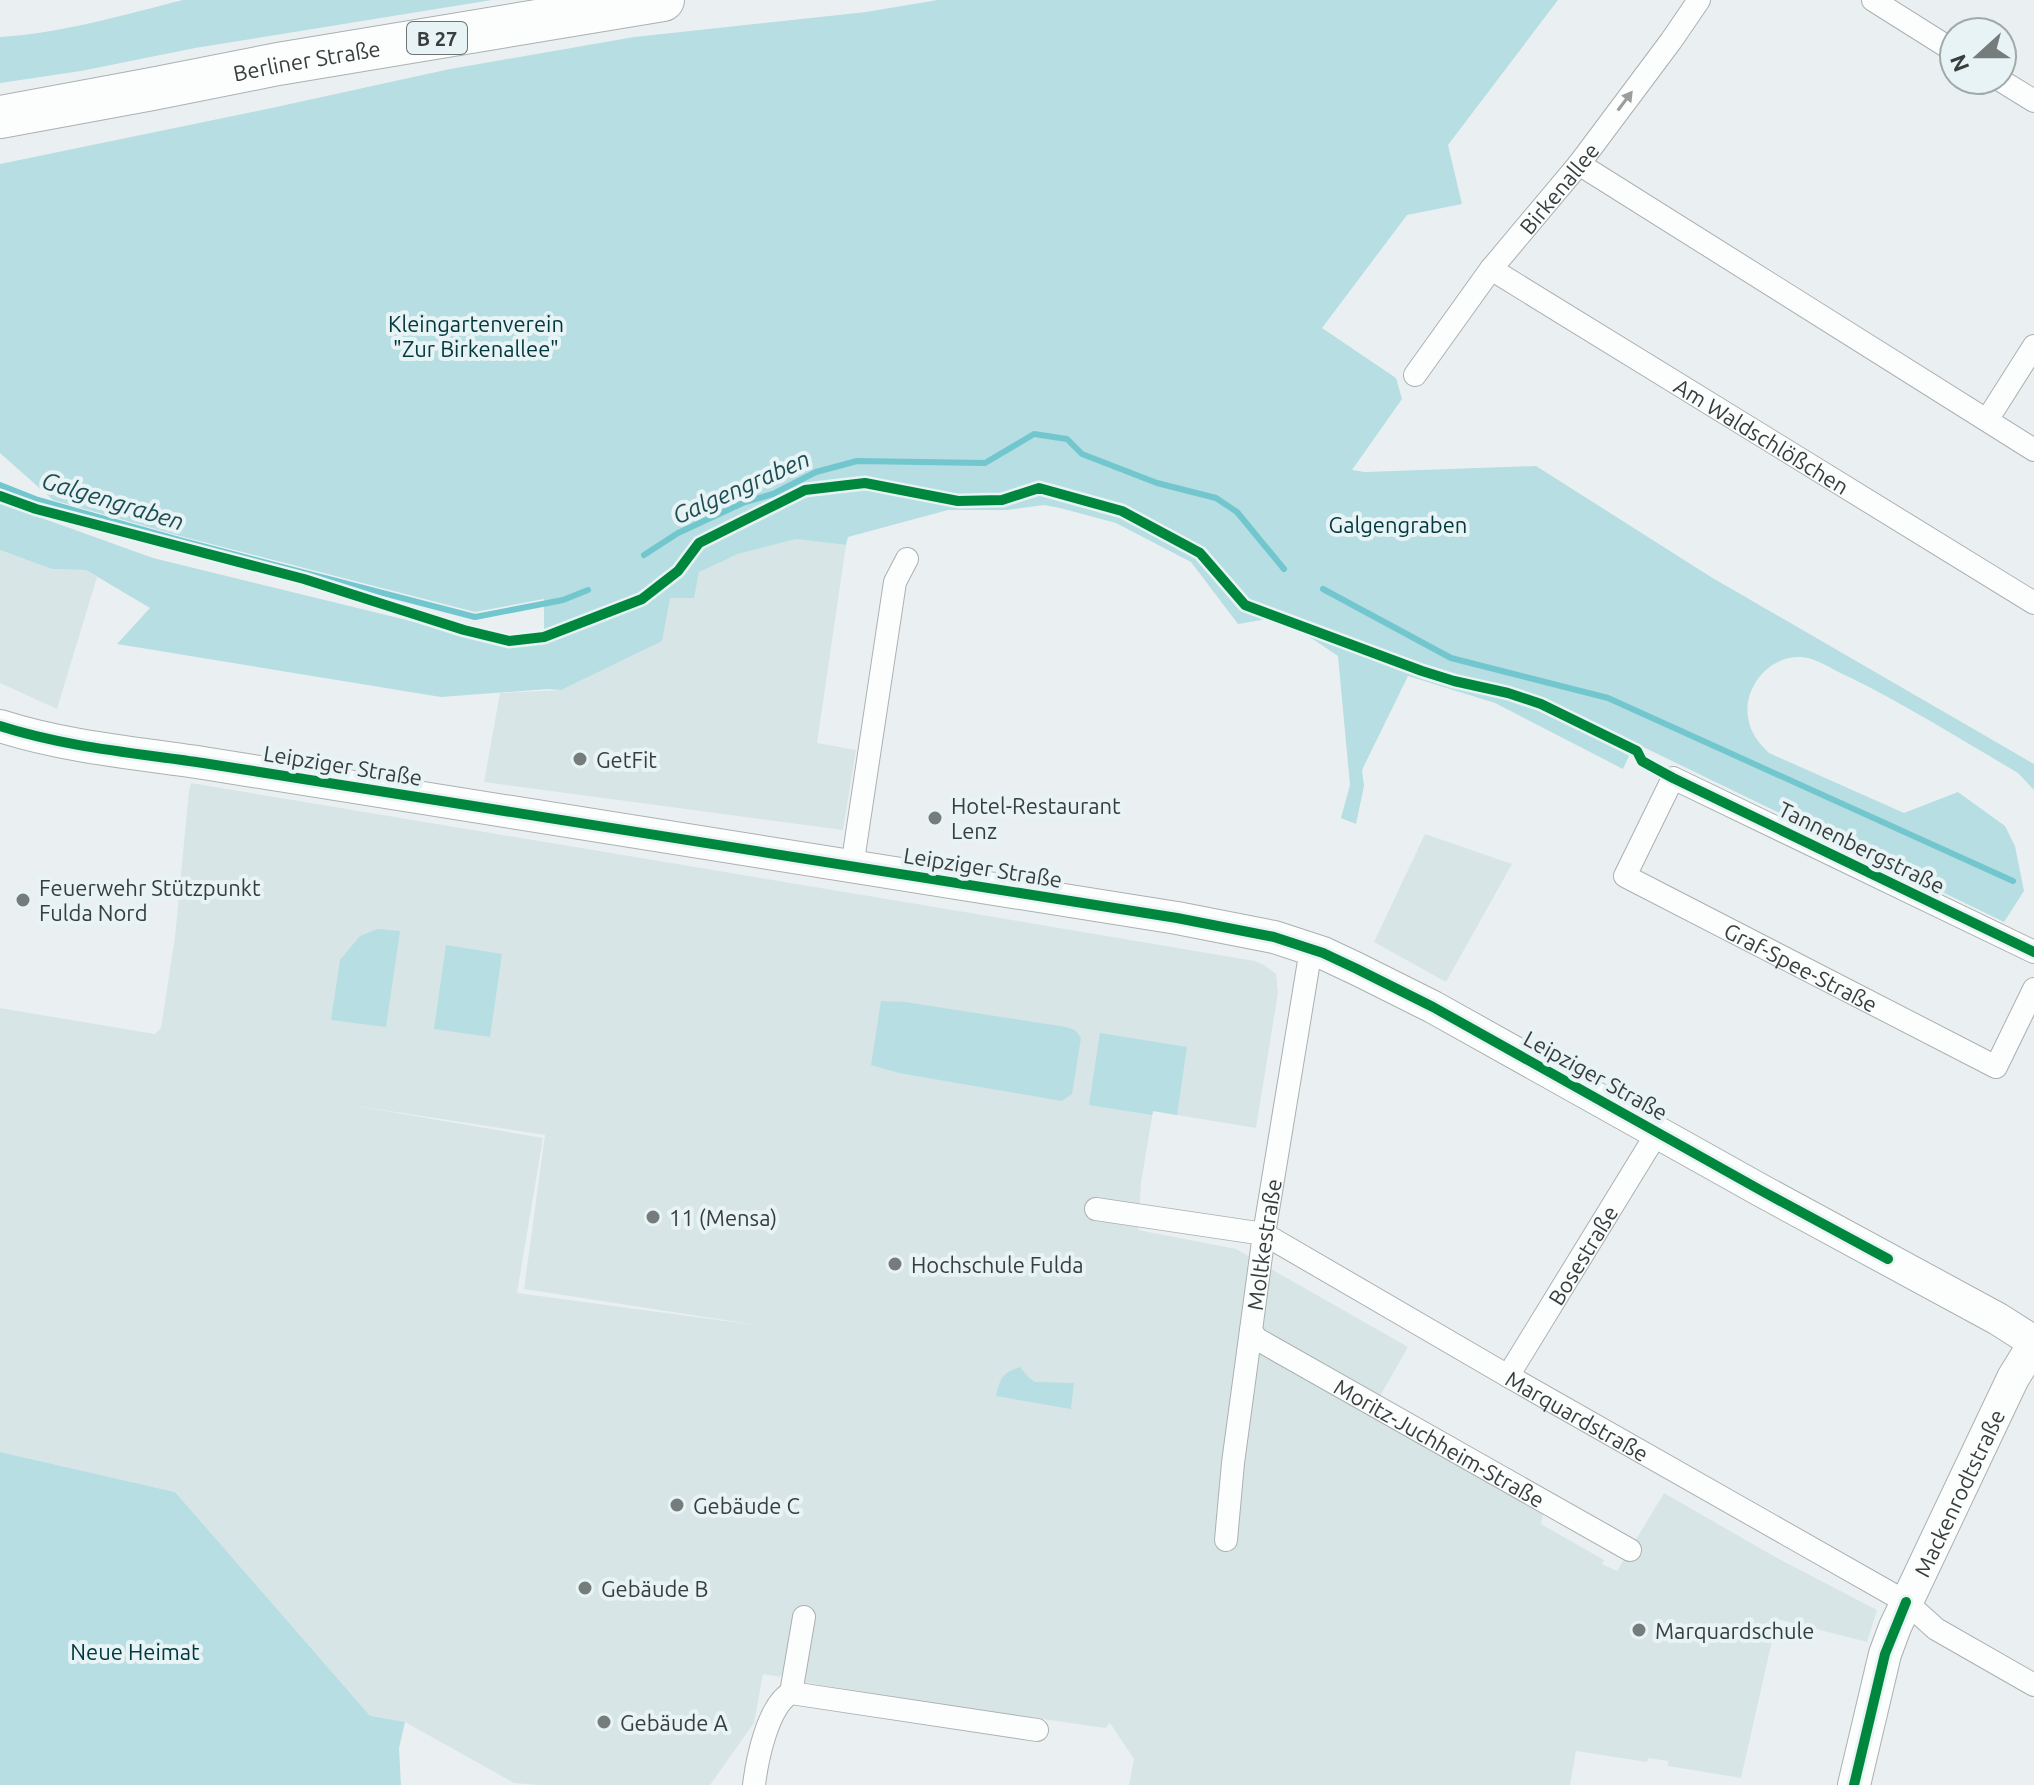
<svg xmlns="http://www.w3.org/2000/svg" width="2034" height="1785" viewBox="0 0 2034 1785" font-family="Ubuntu,sans-serif">
  <rect width="100%" height="100%" fill="#eaf0f1"/>
  <g fill="#d7e5e7" fill-rule="evenodd">
    <path d="M 796,539 L 846,545 L 817,743 L 856,750 L 843,830 L 484,782 L 500,693 L 561,690 L 698,572 L 738,554 Z"/>
    <path d="M 0,550 L 52,569 L 86,570 L 97,577 L 57,709 L 0,683 Z"/>
    <path d="M 191,783 L 911,903 L 1255,961 L 1264,965 L 1276,974 L 1278,993 L 1256,1128 L 1153,1111 L 1141,1183 L 1138,1230 L 1236,1249 L 1408,1347 L 1379,1398 L 1544,1510 L 1541,1524 L 1604,1560 L 1602,1564 L 1617,1571 L 1664,1493 L 1777,1558 L 1877,1610 L 1867,1642 L 1777,1619 L 1741,1778 L 1668,1766 L 1668,1761 L 1648,1758 L 1647,1762 L 1576,1751 L 1570,1785 L 1129,1785 L 1134,1759 L 1110,1723 L 1105,1728 L 909,1700 L 803,1682 L 780,1675 L 780,1677 L 763,1674 L 754,1723 L 710,1785 L 539,1785 L 514,1783 L 405,1722 L 370,1717 L 175,1492 L 0,1452 L 0,1008 L 155,1034 L 161,1028 L 175,937 L 189,790 ZM 350,1105 L 545,1135 L 524,1289 L 763,1326 L 517,1293 L 543,1138 Z"/>
    <path d="M 1425,834 L 1512,864 L 1446,982 L 1374,942 Z"/>
  </g>
  <g fill="#b7dee2">
    <path d="M 183,0 L 492,0 L 195,48 L 81,71 L 0,83 L 0,37 C 62,33 123,15 183,0 Z"/>
    <path d="M 938,0 L 1558,0 L 1448,145 L 1462,204 L 1407,215 L 1322,328 L 1396,378 L 1402,399 L 1352,470 L 1365,472 L 1536,466 L 1711,577 L 2034,764 L 2034,790 L 2018,773 C 1962,740 1906,705 1847,676 C 1835,671 1821,661 1808,658 C 1774,651 1743,684 1748,717 C 1750,733 1759,743 1769,753 L 1904,813 L 1958,792 L 2005,826 L 2015,846 L 2024,891 L 2004,922 L 1635,743 L 1623,769 L 1495,703 L 1408,676 L 1362,770 L 1364,786 L 1356,824 L 1341,818 L 1350,785 L 1338,656 L 1280,617 L 1238,624 L 1191,562 L 1116,523 L 1060,508 L 1044,505 L 1007,510 L 948,510 L 848,537 L 846,545 L 796,539 L 738,554 L 699,572 L 694,598 L 670,598 L 662,641 L 561,690 L 548,689 L 441,697 L 117,644 L 150,608 L 86,570 L 52,569 L 0,550 L 0,503 L 153,558 L 509,645 L 544,641 L 544,599 L 475,612 L 180,536 L 53,500 L 0,453 L 0,164 L 267,109 L 450,69 L 634,37 L 866,12 Z"/>
    <path d="M 378,929 L 400,931 L 386,1027 L 331,1020 L 340,960 L 360,936 Z"/>
    <path d="M 446,945 L 502,954 L 490,1037 L 434,1029 Z"/>
    <path d="M 881,1001 L 905,1002 L 1066,1027 L 1075,1030 L 1081,1038 L 1072,1094 L 1062,1101 L 899,1073 L 871,1065 Z"/>
    <path d="M 1100,1033 L 1187,1047 L 1177,1115 L 1153,1111 L 1152,1115 L 1089,1105 Z"/>
    <path d="M 1020,1367 L 1029,1378 L 1035,1382 L 1074,1383 L 1071,1409 L 996,1396 C 1000,1378 1002,1373 1020,1367 Z"/>
    <path d="M 0,1452 L 175,1492 L 370,1716 L 405,1722 L 399,1748 L 401,1785 L 0,1785 Z"/>
  </g>
  <g fill="none" stroke-linecap="round" stroke-linejoin="round">
    <g stroke="#72c7ce" stroke-width="6">
      <path d="M 0,485 L 38,500 L 179,540 L 475,617 L 563,600 L 588,590"/>
      <path d="M 644,555 L 678,533 L 745,502 L 773,494 L 816,472 L 857,461 L 985,463 L 1034,434 L 1067,439 L 1082,454 L 1157,483 L 1216,498 L 1237,512 L 1284,569"/>
      <path d="M 1323,589 L 1451,658 L 1608,698 L 2013,881"/>
    </g>
    <defs>
      <g id="street">
        <path d="M 1873,0 L 1954,51"/>
        <path d="M 2000,80 L 2034,101"/>
        <path d="M 1579,164 L 2034,450"/>
        <path id="s1" d="M 1491,269 L 2034,603"/>
        <path id="s2" d="M 1415,375 L 1491,269 L 1579,164 L 1671,41 L 1699,0"/>
        <path d="M 1987,420 L 2034,346"/>
        <path d="M 852,867 L 895,582 L 907,559"/>
        <path id="s3" d="M 2034,952 L 1673,778 L 1625,876 L 1996,1067 L 2034,989"/>
        <path id="s4" d="M 1096,1209 L 1264,1234 L 1508,1376 L 1906,1602 L 1936,1629 L 2034,1685"/>
        <path id="s5" d="M 1251,1331 L 1257,1339 L 1630,1550"/>
        <path id="s6" d="M 1508,1376 L 1657,1133"/>
        <path id="s7" d="M 1226,1540 L 1233,1463 L 1264,1234 L 1311,949"/>
        <path d="M 791,1693 L 804,1617"/>
        <path d="M 754,1785 C 757,1760 768,1705 791,1693 L 1037,1730"/>
      </g>
      <g id="secondary">
        <path d="M 0,726 C 65,747 136,753 203,763 L 1177,918 L 1274,937 L 1323,953 L 1357,969 L 1433,1007 L 1762,1191 L 1998,1319 L 2034,1342"/>
        <path id="s8" d="M 1854,1785 L 1885,1654 L 1895,1627 L 2013,1378 L 2034,1344"/>
      </g>
      <g id="highway">
        <path id="s9" d="M 0,117 L 152,89 L 278,64 L 663,0"/>
      </g>
    </defs>
    <use href="#street" stroke="#abb0b0" stroke-width="24"/>
    <use href="#secondary" stroke="#abb0b0" stroke-width="34"/>
    <use href="#highway" stroke="#abb0b0" stroke-width="44"/>
    <use href="#street" stroke="#fcfdfd" stroke-width="22"/>
    <use href="#secondary" stroke="#fcfdfd" stroke-width="32"/>
    <use href="#highway" stroke="#fcfdfd" stroke-width="42"/>
    <defs>
      <g id="cycleway">
        <path d="M 0,496 L 36,509 L 304,579 L 464,630 L 509,641 L 544,637 L 642,599 L 678,571 L 699,543 L 805,490 L 865,483 L 958,501 L 1002,500 L 1039,488 L 1122,511 L 1200,553 L 1245,605 L 1422,671 L 1454,681 L 1508,693 L 1541,704 L 1637,751 L 1642,761 L 1673,778 L 2034,952"/>
        <path d="M 0,726 C 65,747 136,753 203,763 L 1177,918 L 1274,937 L 1323,953 L 1357,969 L 1433,1007 L 1762,1191 L 1888,1259"/>
        <path d="M 1854,1785 L 1885,1654 L 1906,1602"/>
      </g>
    </defs>
    <use href="#cycleway" stroke="#e7f3f4" stroke-width="15"/>
    <use href="#cycleway" stroke="#00873e" stroke-width="10"/>
  </g>
  <defs><path id="oneway-solid" d="M-6-.8H1V-3.2L6.5 0L1 3.2V.8H-6Z" transform="scale(2)"/></defs>
  <use fill="#9a9d9d" href="#oneway-solid" transform="translate(1625 101) rotate(-53)"/>
  <g fill="#767c7c" stroke="#e7f3f4" stroke-width="3">
    <circle cx="580" cy="759" r="8"/>
    <circle cx="935" cy="818" r="8"/>
    <circle cx="23" cy="900" r="8"/>
    <circle cx="653" cy="1217" r="8"/>
    <circle cx="895" cy="1264" r="8"/>
    <circle cx="677" cy="1505" r="8"/>
    <circle cx="585" cy="1588" r="8"/>
    <circle cx="1639" cy="1630" r="8"/>
    <circle cx="604" cy="1722" r="8"/>
  </g>
  <g text-anchor="middle" dominant-baseline="central" stroke-width="8" stroke-linejoin="round" paint-order="stroke">
    <rect fill="#e7f3f4" stroke="#6c7474" stroke-width="2" x="407" y="22" width="60" height="32" rx="6"/>
    <g font-size="20" font-weight="bold" fill="#383d3d">
      <text x="437" y="38">B 27</text>
    </g>
    <g font-size="22" fill="#383d3d" stroke="#e7f3f4">
      <text stroke="none"><textPath href="#s9" startOffset="312">Berliner Straße</textPath></text>
      <text stroke="none"><textPath href="#s2" startOffset="236">Birkenallee</textPath></text>
      <text stroke="none"><textPath href="#s1" startOffset="318">Am Waldschlößchen</textPath></text>
      <text transform="translate(343 765) rotate(9)">Leipziger Straße</text>
      <text transform="translate(1862 847) rotate(26)">Tannenbergstraße</text>
      <text transform="translate(983 867) rotate(9)">Leipziger Straße</text>
      <text stroke="none"><textPath href="#s3" startOffset="708">Graf-Spee-Straße</textPath></text>
      <text transform="translate(1596 1075) rotate(29)">Leipziger Straße</text>
      <text stroke="none"><textPath href="#s7" startOffset="298">Moltkestraße</textPath></text>
      <text stroke="none"><textPath href="#s6" startOffset="142">Bosestraße</textPath></text>
      <text stroke="none"><textPath href="#s4" startOffset="532">Marquardstraße</textPath></text>
      <text stroke="none"><textPath href="#s5" startOffset="220">Moritz-Juchheim-Straße</textPath></text>
      <text stroke="none"><textPath href="#s8" startOffset="312">Mackenrodtstraße</textPath></text>
    </g>
    <g font-size="22" fill="#00383d" stroke="#e7f3f4">
      <text x="476" y="323">Kleingartenverein<tspan x="476" dy="25">"Zur Birkenallee"</tspan></text>
      <text x="1398" y="524">Galgengraben</text>
      <text x="135" y="1651">Neue Heimat</text>
    </g>
    <g font-size="22" fill="#383d3d" stroke="#e7f3f4" text-anchor="start">
      <text x="596" y="759">GetFit</text>
      <text x="951" y="805">Hotel-Restaurant<tspan x="951" dy="25">Lenz</tspan></text>
      <text x="39" y="887">Feuerwehr Stützpunkt<tspan x="39" dy="25">Fulda Nord</tspan></text>
      <text x="669" y="1217">11 (Mensa)</text>
      <text x="911" y="1264">Hochschule Fulda</text>
      <text x="693" y="1505">Gebäude C</text>
      <text x="601" y="1588">Gebäude B</text>
      <text x="1655" y="1630">Marquardschule</text>
      <text x="620" y="1722">Gebäude A</text>
    </g>
    <g font-size="24" font-style="italic" fill="#1c4e53" stroke="#e7f3f4">
      <text transform="translate(741 487) rotate(-24)">Galgengraben</text>
      <text transform="translate(113 501) rotate(17)">Galgengraben</text>
    </g>
  </g>
  <g transform="translate(1978 56) rotate(249)"><circle r="38" fill="#e7f3f4" stroke="#a1aaab" stroke-width="2"/>
  <path d="M0-6L14 30L0 20L-14 30Z" fill="#767c7c"/>
  <text y="-12" font-size="22" font-weight="bold" text-anchor="middle" fill="#383d3d">N</text>
  </g>
</svg>
